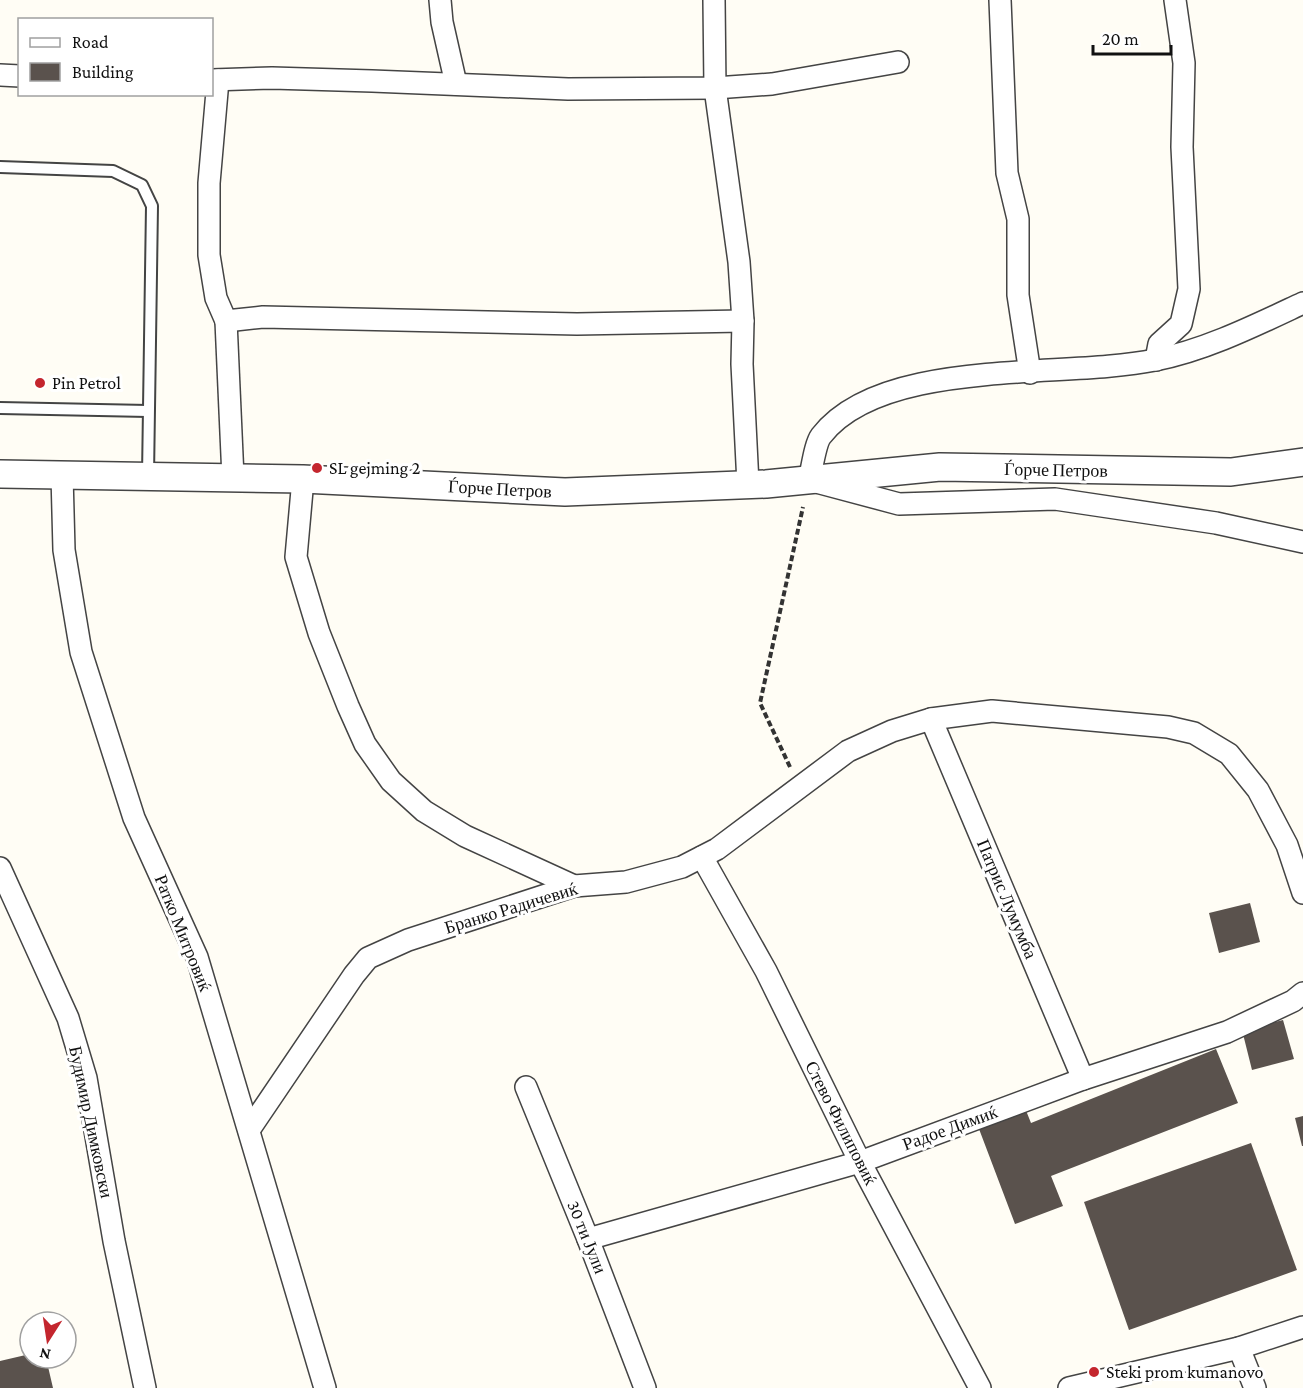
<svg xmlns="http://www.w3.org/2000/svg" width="1303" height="1388" viewBox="0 0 1303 1388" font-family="'Crimson Pro',serif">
  <rect width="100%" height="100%" fill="#fffdf5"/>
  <g fill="#5a524d">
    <path d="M 1250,903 L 1260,942 L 1219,953 L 1209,913 Z"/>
    <path d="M 1283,1020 L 1294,1059 L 1252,1070 L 1242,1030 Z"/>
    <path d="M 1216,1049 L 1238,1103 L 1051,1176 L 1063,1206 L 1015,1224 L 976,1121 L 1023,1103 L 1031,1123 Z"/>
    <path d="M 1303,1116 L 1303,1146 L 1302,1146 L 1295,1118 Z"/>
    <path d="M 1251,1143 L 1297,1270 L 1129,1330 L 1084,1202 Z"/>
    <path d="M 30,1354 L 30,1358 L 46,1358 L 53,1388 L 0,1388 L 0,1361 Z"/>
  </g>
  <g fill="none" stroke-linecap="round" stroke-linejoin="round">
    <defs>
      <g id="service">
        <path d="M 0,167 L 113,171 L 142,185 L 152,206 L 148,476"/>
        <path d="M 0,408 L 148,411"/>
      </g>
      <g id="minor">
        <path d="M 440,0 L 442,22 L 456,84"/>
        <path d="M 714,0 L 715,88 L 739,262 L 743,321 L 742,364 L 748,484"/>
        <path d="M 1000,0 L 1007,173 L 1018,219 L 1018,295 L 1030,373"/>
        <path d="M 0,75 L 20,76"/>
        <path d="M 212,80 L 272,78 L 372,81 L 568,89 L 715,88 L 772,84 L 898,62"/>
        <path d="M 218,80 L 209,183 L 209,255 L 216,298 L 226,321 L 263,317 L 577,324 L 743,321"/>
        <path d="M 1303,303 C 1256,325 1206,350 1155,360 C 1063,379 882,357 821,436 C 815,444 812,469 809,480 L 899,504 L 1055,499 L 1216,523 L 1303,542"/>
        <path d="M 226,321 L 233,478"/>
        <path d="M 1156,360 L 1159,344 L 1181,324 L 1189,289 L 1182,147 L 1184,63 L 1175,0"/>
        <path d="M 62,475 L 64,550 L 81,652 L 134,818 L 197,957 L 325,1388"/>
        <path d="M 303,479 L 296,557 L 319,633 L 348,706 L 365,744 L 391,781 L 424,811 L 465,836 L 574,886"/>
        <path d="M 931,719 L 1083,1079"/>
        <path d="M 702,857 L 766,971 L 860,1162 L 980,1388"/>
        <path d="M 0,868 L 68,1018 L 86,1078 L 114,1241 L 145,1388"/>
        <path d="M 526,1087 L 588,1239 L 645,1388"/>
        <path d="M 249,1130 L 354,975 L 368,958 L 408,940 L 574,886 L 626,882 L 682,867 L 717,849 L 848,751 L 892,731 L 931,719 L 992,711 L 1168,727 L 1194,733 L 1229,754 L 1258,790 L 1287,845 L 1303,893"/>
        <path d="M 588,1239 L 860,1162 L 1083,1079 L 1227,1032 L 1293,1001 L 1303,993"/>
        <path d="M 1239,1348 L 1255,1388"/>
        <path d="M 1069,1388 L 1239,1348 L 1303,1327"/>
      </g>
      <path id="tertiary" d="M 0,474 L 303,479 L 565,492 L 766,484 L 940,467 L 1231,472 L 1303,462"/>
    </defs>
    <use href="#service" stroke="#444" stroke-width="14"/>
    <use href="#minor" stroke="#444" stroke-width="24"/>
    <use href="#tertiary" stroke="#444" stroke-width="30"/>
    <path stroke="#333" stroke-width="4" stroke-dasharray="6 3" stroke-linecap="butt" d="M 790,767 L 760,703 L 803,507"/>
    <use href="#service" stroke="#fff" stroke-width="10"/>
    <use href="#minor" stroke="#fff" stroke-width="21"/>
    <use href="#tertiary" stroke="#fff" stroke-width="27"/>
  </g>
  <g fill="#c4262e" stroke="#fff" stroke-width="2">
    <circle cx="40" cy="383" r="6"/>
    <circle cx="317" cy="468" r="6"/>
    <circle cx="1094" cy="1372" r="6"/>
  </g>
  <g text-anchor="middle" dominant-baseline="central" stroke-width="6" stroke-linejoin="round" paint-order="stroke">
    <g font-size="18" fill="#111" stroke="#fff" text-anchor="start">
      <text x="52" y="383">Pin Petrol</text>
      <text x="329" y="468">SL gejming 2</text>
      <text x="1106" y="1372">Steki prom kumanovo</text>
    </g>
    <g font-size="18" fill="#111" stroke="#fff">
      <text transform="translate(1056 470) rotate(1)">Ѓорче Петров</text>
      <text transform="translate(500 489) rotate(3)">Ѓорче Петров</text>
      <text transform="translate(1007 899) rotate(67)">Патрис Лумумба</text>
      <text transform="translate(511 908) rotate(-17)">Бранко Радичевиќ</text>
      <text transform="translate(183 933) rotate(68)">Ратко Митровиќ</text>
      <text transform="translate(91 1122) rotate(78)">Будимир Димковски</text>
      <text transform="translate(841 1123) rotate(63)">Стево Филиповиќ</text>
      <text transform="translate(950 1128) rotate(-20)">Радое Димиќ</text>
      <text transform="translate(587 1237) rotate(68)">30 ти Јули</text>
    </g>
  </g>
  <rect x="18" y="18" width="195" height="78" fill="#ffffff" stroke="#a0a0a0" stroke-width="1.5"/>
  <rect x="30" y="38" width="30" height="9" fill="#ffffff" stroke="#a0a0a0" stroke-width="1.5"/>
  <text x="72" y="48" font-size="18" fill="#111111">Road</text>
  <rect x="30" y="63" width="30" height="18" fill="#5a524d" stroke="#a0a0a0" stroke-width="1.5"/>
  <text x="72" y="78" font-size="18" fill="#111111">Building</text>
  <g transform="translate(48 1340) rotate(192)"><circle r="28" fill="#ffffff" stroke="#a0a0a0" stroke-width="1.5"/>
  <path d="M0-4.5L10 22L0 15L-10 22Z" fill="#c4262e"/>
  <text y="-9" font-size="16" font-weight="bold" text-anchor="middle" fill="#111111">N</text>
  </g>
  <path d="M1093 45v9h78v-9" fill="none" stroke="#111111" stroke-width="3"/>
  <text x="1102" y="45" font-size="18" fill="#111111" stroke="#ffffff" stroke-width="4.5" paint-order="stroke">20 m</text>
</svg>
